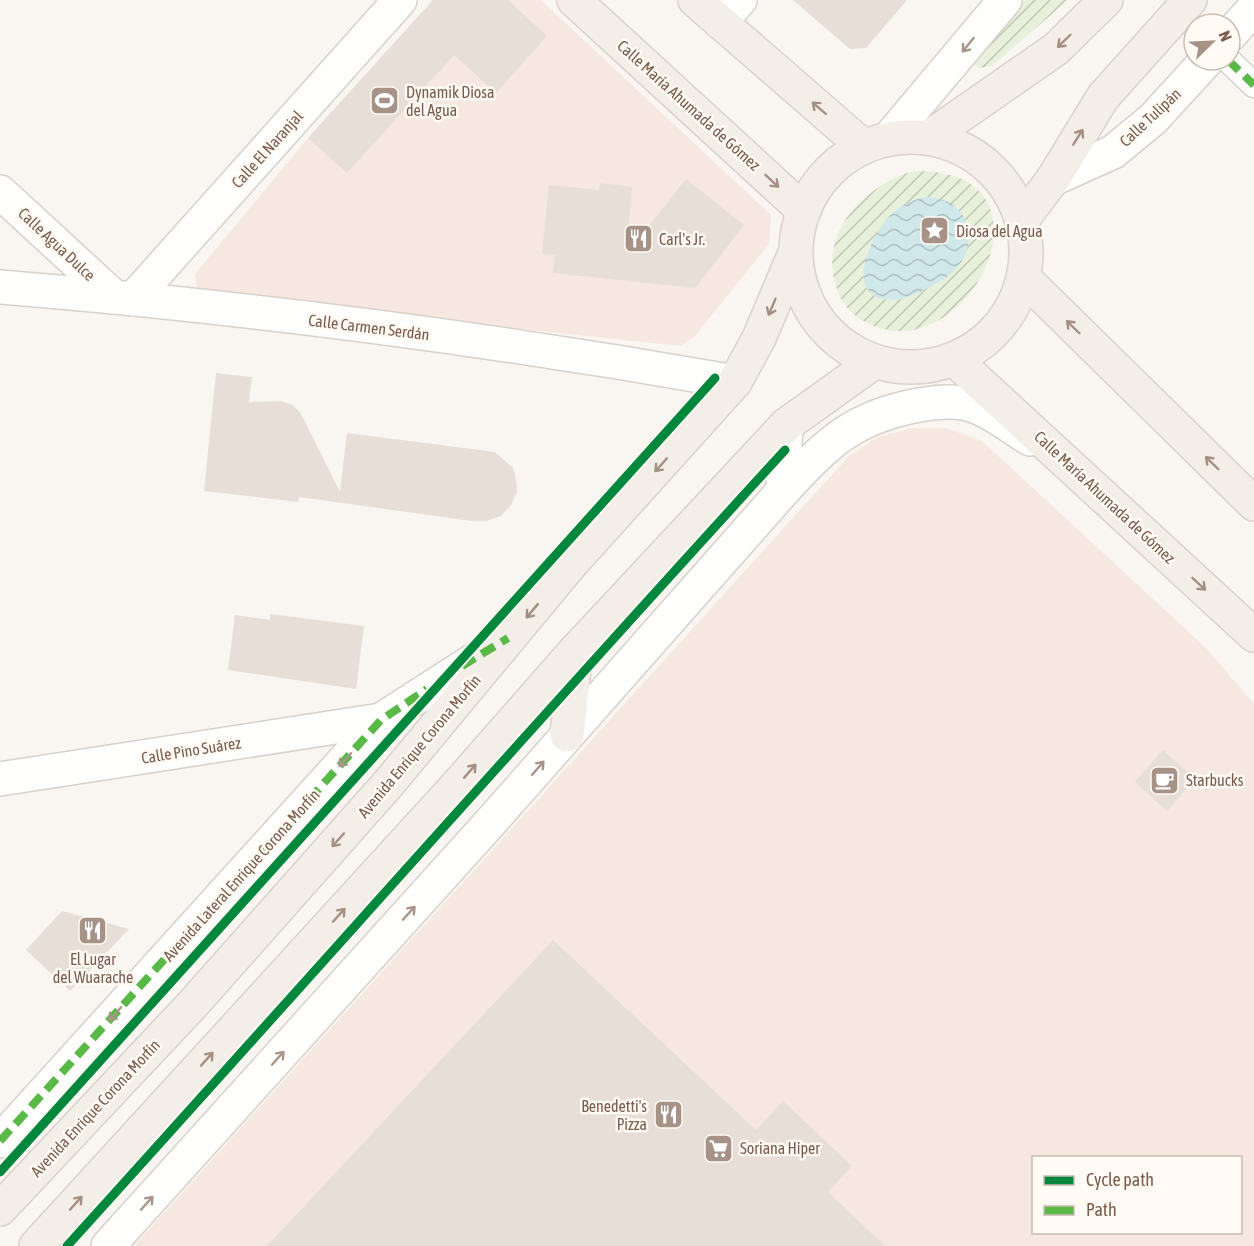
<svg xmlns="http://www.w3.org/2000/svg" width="1254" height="1246" viewBox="0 0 1254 1246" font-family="'Asap Condensed',sans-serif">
  <defs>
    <pattern id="garden-furrows" width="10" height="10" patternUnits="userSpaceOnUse" patternTransform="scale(1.5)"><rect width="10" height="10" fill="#e7f0db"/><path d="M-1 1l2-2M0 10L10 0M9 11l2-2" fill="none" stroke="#c0c6b4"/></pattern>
    <pattern id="water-waves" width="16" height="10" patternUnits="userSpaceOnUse" patternTransform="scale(1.5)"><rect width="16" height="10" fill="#d0e8ea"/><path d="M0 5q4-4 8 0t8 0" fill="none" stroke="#aebfc0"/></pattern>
  </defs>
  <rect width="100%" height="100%" fill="#f9f5f0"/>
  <g fill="#f6e8e1" fill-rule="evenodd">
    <path d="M 433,0 L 541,0 L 771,215 L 769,244 L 694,337 L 680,346 L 198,294 L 195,274 L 308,138 Z"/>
    <path d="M 912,428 L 946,428 L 982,441 L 1206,648 L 1254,704 L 1254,1246 L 134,1246 L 848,457 L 878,437 ZM 1034,1158 L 1240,1158 L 1240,1232 L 1034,1232 Z"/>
  </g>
  <g fill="url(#garden-furrows)" fill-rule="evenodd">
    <path d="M 1025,0 L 1068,0 L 992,66 L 979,68 L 969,59 Z"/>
    <path d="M 914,171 C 1076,168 959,390 856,316 C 845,308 838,295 835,282 C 820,230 867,184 914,171 ZM 883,224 L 937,283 L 909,297 L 868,249 Z"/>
  </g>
  <path fill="url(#water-waves)" d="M 925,197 C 959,196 980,228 963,259 C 955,274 939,283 924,290 C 913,295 902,301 890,300 C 839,297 874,227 896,210 C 905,203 914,200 925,197 Z"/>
  <g fill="#e6ded7">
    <path d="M 433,0 L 508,0 L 547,36 L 496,93 L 454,55 L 347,173 L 308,138 Z"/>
    <path d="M 793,0 L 907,0 L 866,48 L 850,49 Z"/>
    <path d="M 686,179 L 744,225 L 695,288 L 553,273 L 555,255 L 542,254 L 549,185 L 599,190 L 600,183 L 632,187 L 626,255 Z"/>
    <path d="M 216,373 L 252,377 L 249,402 L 281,401 L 292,405 L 300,412 L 340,492 L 347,433 L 495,452 L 513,468 L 516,479 L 517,491 L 511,505 L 501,516 L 486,521 L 472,521 L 299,497 L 298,502 L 204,491 Z"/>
    <path d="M 270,614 L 364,626 L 356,689 L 228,670 L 235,615 L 270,620 Z"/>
    <path d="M 1163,750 L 1195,779 L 1167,811 L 1135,782 Z"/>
    <path d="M 62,911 L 129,929 L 70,991 L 26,950 Z"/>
    <path d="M 553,940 L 756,1130 L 783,1101 L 852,1166 L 828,1192 L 885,1246 L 267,1246 Z"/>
  </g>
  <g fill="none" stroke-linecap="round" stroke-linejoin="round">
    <defs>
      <path id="pedestrian" d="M 1228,60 L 1254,85"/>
      <g id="minor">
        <path d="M 720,22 L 740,0"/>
        <path d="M 1230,35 L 1254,8"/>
        <path d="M 889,138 L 1005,0"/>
        <path d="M 1053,179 L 1113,152 L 1153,119 L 1207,60"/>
        <path d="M 0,192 L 113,296"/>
        <path d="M 0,287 C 246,307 492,339 735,382"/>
        <path d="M 133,299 L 400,0"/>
        <path d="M 783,491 C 827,443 853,417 919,405 C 935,402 959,400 974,406 C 994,413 1012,428 1030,439"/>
        <path d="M 0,779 L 381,720"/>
        <path d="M 0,1141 L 381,720 L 504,641"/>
        <path d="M 108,1246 L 488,825 L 783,491 L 786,425"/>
      </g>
      <g id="primary">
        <path d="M 574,0 L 803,210"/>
        <path d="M 695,0 L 863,146"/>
        <circle cx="911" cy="252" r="115"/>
        <path d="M 928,138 L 1056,49 L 1106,0"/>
        <path d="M 1022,220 L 1053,179 L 1103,97 L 1190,0"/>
        <path d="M 1024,278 L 1254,504"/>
        <path d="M 955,360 L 1254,635"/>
        <path d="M 567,735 L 576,650"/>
        <path d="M 0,1209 L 192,1005 L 388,784 L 570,565 L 735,382 L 759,338 L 795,253"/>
        <path d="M 36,1246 L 452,791 L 576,650 L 786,425 L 874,362"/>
      </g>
    </defs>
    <use href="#pedestrian" stroke="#d7d1cb" stroke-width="27"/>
    <use href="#minor" stroke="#d7d1cb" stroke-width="36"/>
    <use href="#primary" stroke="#dad1cc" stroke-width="36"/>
    <use href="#pedestrian" stroke="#fefefd" stroke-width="24"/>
    <use href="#minor" stroke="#fefefd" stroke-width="33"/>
    <use href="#primary" stroke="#f3eee8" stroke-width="33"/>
    <g stroke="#58b947" stroke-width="8" stroke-dasharray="15 8" stroke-linecap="butt">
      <path d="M 1228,60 L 1254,85"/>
      <path d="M 462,666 L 508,638"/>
      <path d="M 0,1141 L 381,720 L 427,689"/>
    </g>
    <defs>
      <g id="cycleway">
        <path d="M 0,1172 L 715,378"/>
        <path d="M 67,1246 C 307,981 544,713 785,450"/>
      </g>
    </defs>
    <use href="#cycleway" stroke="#fffaf3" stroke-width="13"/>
    <use href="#cycleway" stroke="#00873e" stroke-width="9"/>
  </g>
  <defs><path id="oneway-shaft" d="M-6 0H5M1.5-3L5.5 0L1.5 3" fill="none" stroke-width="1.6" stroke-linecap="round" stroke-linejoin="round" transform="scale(1.5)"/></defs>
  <g stroke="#a48f83">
    <use href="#oneway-shaft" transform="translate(1064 41) rotate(136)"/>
    <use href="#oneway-shaft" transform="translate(819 108) rotate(-139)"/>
    <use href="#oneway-shaft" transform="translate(1078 137) rotate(-58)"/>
    <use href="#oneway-shaft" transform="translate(772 181) rotate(43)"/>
    <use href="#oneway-shaft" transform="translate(772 307) rotate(113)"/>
    <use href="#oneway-shaft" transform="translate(1073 327) rotate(-136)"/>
    <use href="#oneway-shaft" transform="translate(1212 463) rotate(-136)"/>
    <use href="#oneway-shaft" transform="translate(661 465) rotate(132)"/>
    <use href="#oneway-shaft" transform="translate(1199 584) rotate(43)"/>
    <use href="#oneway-shaft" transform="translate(532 611) rotate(130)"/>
    <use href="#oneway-shaft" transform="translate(470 771) rotate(-49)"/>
    <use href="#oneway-shaft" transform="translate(338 840) rotate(132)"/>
    <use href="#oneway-shaft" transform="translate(339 915) rotate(-48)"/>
    <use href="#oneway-shaft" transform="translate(207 1059) rotate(-48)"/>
    <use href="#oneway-shaft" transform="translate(76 1203) rotate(-48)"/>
  </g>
  <g stroke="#a8958b">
    <use href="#oneway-shaft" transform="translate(968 45) rotate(129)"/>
    <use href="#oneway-shaft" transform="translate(345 760) rotate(132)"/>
    <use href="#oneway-shaft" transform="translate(538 768) rotate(-49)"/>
    <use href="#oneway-shaft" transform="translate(409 913) rotate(-48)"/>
    <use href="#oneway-shaft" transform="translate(115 1014) rotate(132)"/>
    <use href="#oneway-shaft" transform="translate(278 1058) rotate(-48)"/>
    <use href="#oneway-shaft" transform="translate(147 1203) rotate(-48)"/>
  </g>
  <defs>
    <symbol id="stadium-square" viewBox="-11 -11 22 22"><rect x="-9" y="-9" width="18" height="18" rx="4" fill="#a69286" stroke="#fffaf3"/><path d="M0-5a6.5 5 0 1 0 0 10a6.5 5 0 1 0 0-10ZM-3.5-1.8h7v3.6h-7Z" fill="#fff"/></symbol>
    <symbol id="sight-square" viewBox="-11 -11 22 22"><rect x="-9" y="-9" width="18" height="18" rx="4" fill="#a69286" stroke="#fffaf3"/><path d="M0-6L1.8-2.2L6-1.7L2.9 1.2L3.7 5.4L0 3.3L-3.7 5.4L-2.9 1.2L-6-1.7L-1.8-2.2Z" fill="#fff"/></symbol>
    <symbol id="restaurant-square" viewBox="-11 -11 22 22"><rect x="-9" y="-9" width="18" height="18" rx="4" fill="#a69286" stroke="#fffaf3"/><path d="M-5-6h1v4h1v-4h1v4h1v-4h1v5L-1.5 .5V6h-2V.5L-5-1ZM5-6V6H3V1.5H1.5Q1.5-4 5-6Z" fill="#fff"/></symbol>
    <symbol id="cafe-square" viewBox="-11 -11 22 22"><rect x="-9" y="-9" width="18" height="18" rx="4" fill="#a69286" stroke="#fffaf3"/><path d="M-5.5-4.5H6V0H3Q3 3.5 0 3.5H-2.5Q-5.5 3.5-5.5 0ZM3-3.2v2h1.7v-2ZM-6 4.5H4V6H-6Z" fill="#fff"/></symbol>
    <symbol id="supermarket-square" viewBox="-11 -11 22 22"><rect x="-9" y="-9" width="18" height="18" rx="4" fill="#a69286" stroke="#fffaf3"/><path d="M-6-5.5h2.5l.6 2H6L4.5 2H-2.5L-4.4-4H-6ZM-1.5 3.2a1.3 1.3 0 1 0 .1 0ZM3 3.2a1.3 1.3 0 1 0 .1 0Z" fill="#fff"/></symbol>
  </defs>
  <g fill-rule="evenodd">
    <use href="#stadium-square" x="368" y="84" width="33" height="33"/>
    <use href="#sight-square" x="918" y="214" width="33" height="33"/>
    <use href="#restaurant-square" x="622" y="222" width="33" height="33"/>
    <use href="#cafe-square" x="1148" y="764" width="33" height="33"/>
    <use href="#restaurant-square" x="76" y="914" width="33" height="33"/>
    <use href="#restaurant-square" x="652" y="1098" width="33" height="33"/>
    <use href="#supermarket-square" x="702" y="1132" width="33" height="33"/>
  </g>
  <g text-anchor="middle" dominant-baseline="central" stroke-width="5" stroke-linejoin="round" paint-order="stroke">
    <g font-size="16" fill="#7a5c4d" stroke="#fffaf3" text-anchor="start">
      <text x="406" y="92">Dynamik Diosa<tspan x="406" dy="18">del Agua</tspan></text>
      <text x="956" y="231">Diosa del Agua</text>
      <text x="659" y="239">Carl's Jr.</text>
      <text x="1186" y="780">Starbucks</text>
      <text x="93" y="959" text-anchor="middle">El Lugar<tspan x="93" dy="18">del Wuarache</tspan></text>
      <text x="647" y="1106" text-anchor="end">Benedetti's<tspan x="647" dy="18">Pizza</tspan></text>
      <text x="740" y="1148">Soriana Híper</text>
    </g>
    <g font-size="16" fill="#7a5c4d" stroke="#fffaf3">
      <text transform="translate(689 105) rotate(42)">Calle María Ahumada de Gómez</text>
      <text transform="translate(1150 117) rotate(-43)">Calle Tulipán</text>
      <text transform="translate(267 149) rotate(-48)">Calle El Naranjal</text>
      <text transform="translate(57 244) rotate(43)">Calle Agua Dulce</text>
      <text transform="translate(369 327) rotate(7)">Calle Carmen Serdán</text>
      <text transform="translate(1105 497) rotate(43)">Calle María Ahumada de Gómez</text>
      <text transform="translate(419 746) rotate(-50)">Avenida Enrique Corona Morfín</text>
      <text transform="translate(191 750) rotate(-9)">Calle Pino Suárez</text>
      <text transform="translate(241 875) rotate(-48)">Avenida Lateral Enrique Corona Morfín</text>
      <text transform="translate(95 1108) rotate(-47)">Avenida Enrique Corona Morfín</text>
    </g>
  </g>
  <rect x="1032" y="1156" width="210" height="78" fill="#fffaf3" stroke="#cabbb1" stroke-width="1.5"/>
  <rect x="1044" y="1176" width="30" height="9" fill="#00873e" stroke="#cabbb1" stroke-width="1.5"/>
  <text x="1086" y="1186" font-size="18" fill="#7a5c4d">Cycle path</text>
  <rect x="1044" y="1206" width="30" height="9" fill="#58b947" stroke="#cabbb1" stroke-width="1.5"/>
  <text x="1086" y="1216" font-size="18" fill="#7a5c4d">Path</text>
  <g transform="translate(1212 42) rotate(66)"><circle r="28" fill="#fffaf3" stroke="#cabbb1" stroke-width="1.5"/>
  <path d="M0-4.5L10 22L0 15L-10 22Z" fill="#a69286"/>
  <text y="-9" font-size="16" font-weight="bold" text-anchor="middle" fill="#7a5c4d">N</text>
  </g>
</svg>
